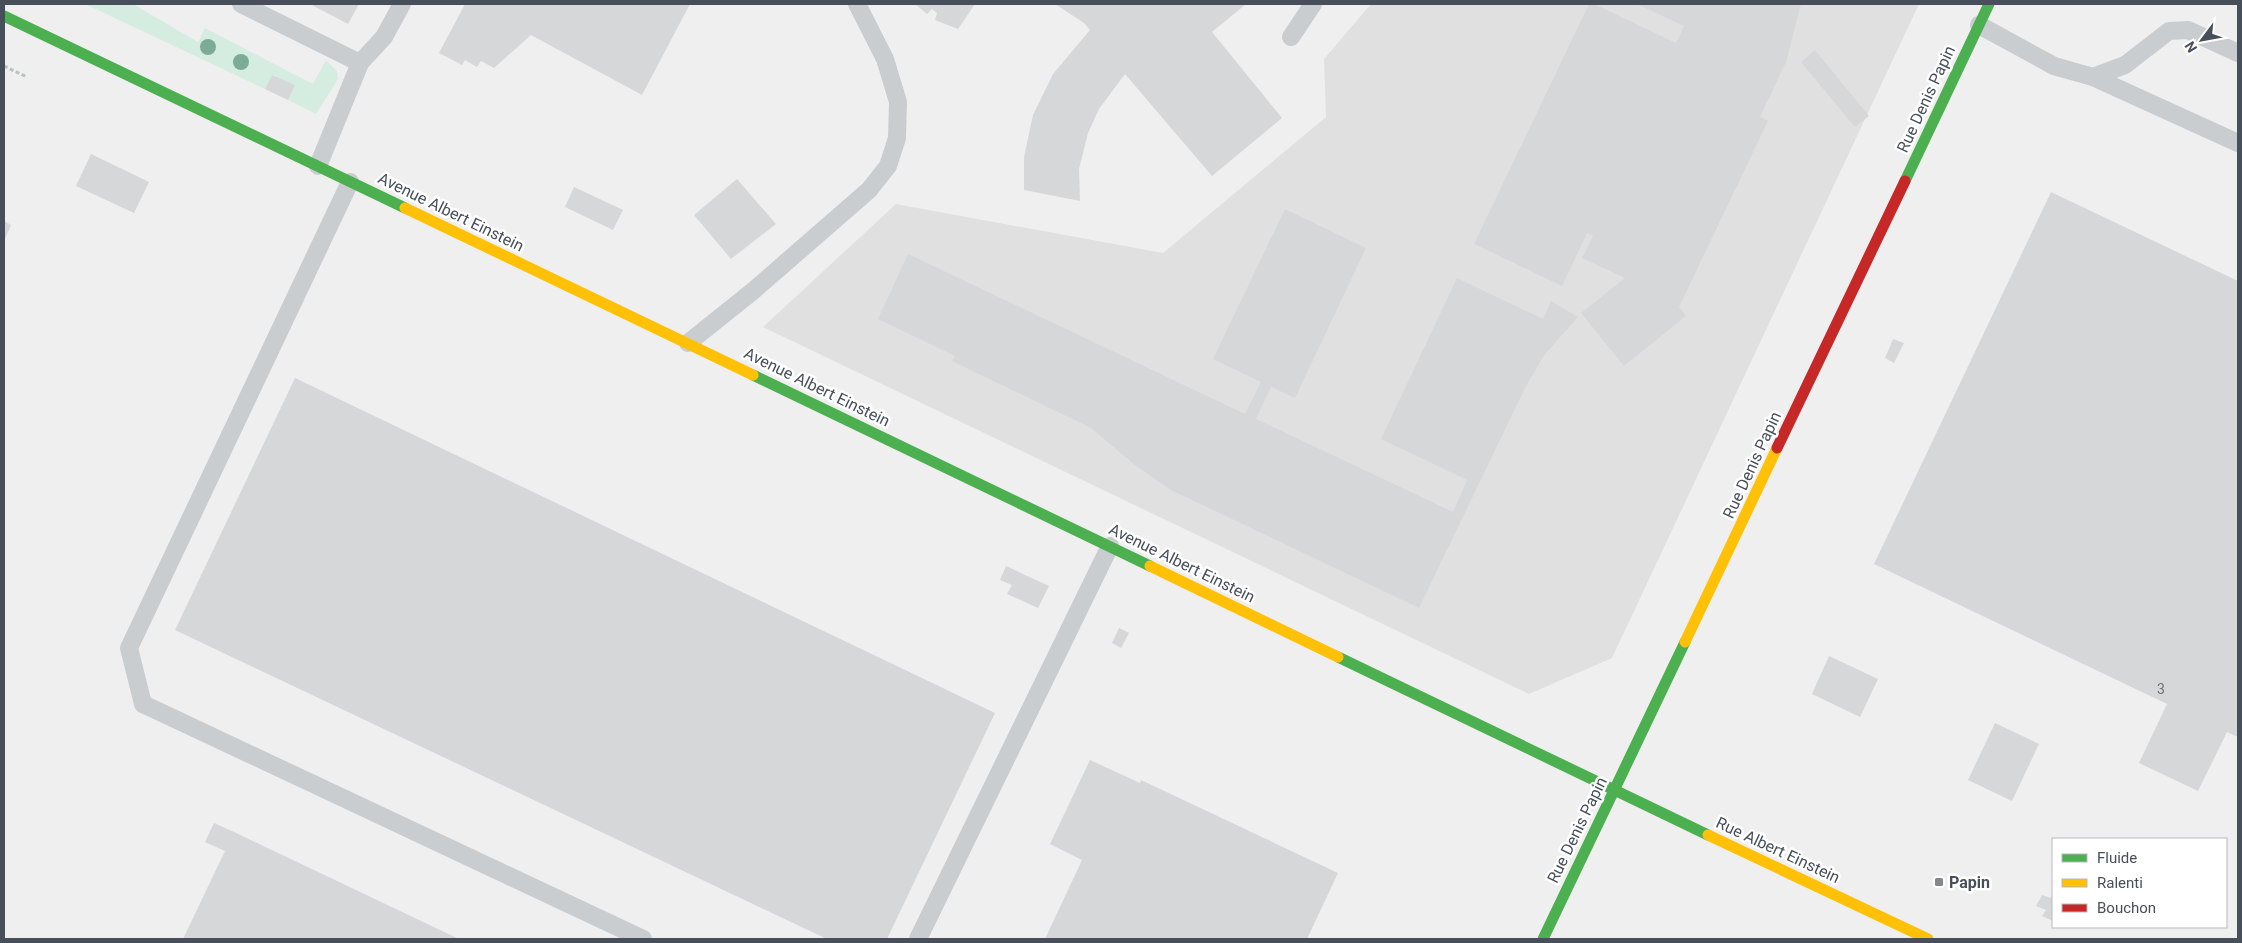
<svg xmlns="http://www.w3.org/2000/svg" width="2242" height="943" viewBox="0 0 2242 943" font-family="Roboto,sans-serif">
  <rect width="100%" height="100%" fill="#efefef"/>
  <path fill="#e1e0e0" d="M 1371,4 L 1919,4 L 1612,658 L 1529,694 L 763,327 L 896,204 L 1163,253 L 1326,117 L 1324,59 Z"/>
  <path fill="#d5ede0" d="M 85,4 L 133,4 L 198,42 L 205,28 L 313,84 L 326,60 L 337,71 L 338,79 L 316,114 L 288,100 L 294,85 L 273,75 L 265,89 Z"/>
  <g fill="#d6d7d9">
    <path d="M 310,4 L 359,4 L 348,24 Z"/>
    <path d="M 465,4 L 690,4 L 642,95 L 531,35 L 494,68 L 481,61 L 477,67 L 465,60 L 462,65 L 439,53 Z"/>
    <path d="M 915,4 L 975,4 L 958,29 L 935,20 L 937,13 L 932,9 L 927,14 Z"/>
    <path d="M 1055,4 L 1246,4 L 1212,32 L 1282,118 L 1212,176 L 1125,74 L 1099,109 L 1088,133 L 1079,169 L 1080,201 L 1024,190 L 1024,157 L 1033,115 L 1053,74 L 1090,30 L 1084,23 Z"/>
    <path d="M 1589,4 L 1594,4 L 1676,43 L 1684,26 L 1637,4 L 1801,4 L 1786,62 L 1760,117 L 1768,121 L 1679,307 L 1686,316 L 1624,366 L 1581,313 L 1625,278 L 1582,258 L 1593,236 L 1587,233 L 1562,286 L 1474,244 Z"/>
    <path d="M 1815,50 L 1869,116 L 1855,127 L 1801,62 Z"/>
    <path d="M 272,75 L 295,85 L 288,100 L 265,89 Z"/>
    <path d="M 91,154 L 149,182 L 134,213 L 76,186 Z"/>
    <path d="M 737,179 L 776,224 L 731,259 L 694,215 Z"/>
    <path d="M 574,187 L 623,210 L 613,230 L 565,207 Z"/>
    <path d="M 2051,192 L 2238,281 L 2238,737 L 2227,732 L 2198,791 L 2139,763 L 2167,704 L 1874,564 Z"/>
    <path d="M 1285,209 L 1366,248 L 1295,398 L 1271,387 L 1256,419 L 1453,512 L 1467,480 L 1381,439 L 1457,278 L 1543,319 L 1551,301 L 1578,317 L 1545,354 L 1526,386 L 1419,608 L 1171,490 L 1135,465 L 1091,428 L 952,361 L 955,356 L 878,319 L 908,254 L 1245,414 L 1261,382 L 1213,359 Z"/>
    <path d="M 4,221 L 11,225 L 4,241 Z"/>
    <path d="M 1893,339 L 1904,343 L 1894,363 L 1885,358 Z"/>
    <path d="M 295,378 L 995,713 L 887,939 L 827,939 L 175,630 Z"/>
    <path d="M 1006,566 L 1049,586 L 1038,608 L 1007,594 L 1012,585 L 1000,580 Z"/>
    <path d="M 1119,628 L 1129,633 L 1121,648 L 1112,643 Z"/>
    <path d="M 1829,656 L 1878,679 L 1860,717 L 1812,694 Z"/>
    <path d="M 1995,723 L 2039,744 L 2012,801 L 1968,780 Z"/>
    <path d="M 1090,760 L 1140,783 L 1141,780 L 1338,873 L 1307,939 L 1045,939 L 1082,860 L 1050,844 Z"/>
    <path d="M 214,823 L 234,832 L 459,939 L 183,939 L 225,851 L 205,842 Z"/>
    <path d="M 2053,894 L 2053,921 L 2042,916 L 2046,910 L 2036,906 L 2042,895 L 2051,898 Z"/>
  </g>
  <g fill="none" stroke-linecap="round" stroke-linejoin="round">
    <path stroke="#b9c3c0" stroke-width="3" stroke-dasharray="4 2.5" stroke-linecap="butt" d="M 4,66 L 27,77"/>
    <g stroke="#cacdd0" stroke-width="18">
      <path d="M 241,4 L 360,63 L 318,166"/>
      <path d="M 1979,25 L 2054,66 L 2093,77"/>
      <path d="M 1291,37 L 1313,4"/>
      <path d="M 2238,53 L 2188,30 L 2169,31 L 2125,65 L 2093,77 L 2238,143"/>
      <path d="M 360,63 L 384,37 L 402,4"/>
      <path d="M 350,182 L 129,648 L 143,704 L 643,939"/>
      <path d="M 688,343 L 753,291 L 869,190 L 888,166 L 897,138 L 898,102 L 885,59 L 857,4"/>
      <path d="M 918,939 L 1110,546"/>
    </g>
    <g stroke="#4caf50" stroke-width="11">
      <path d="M 4,16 L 405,208"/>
      <path d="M 1905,181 L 1989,4"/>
      <path d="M 753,375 L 1150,566"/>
      <path d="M 1338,657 L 1708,835"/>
      <path d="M 1543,939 L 1685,642"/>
    </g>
    <g stroke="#ffc107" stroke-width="11">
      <path d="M 405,208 L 753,375"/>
      <path d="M 1150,566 L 1338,657"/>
      <path d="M 1685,642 L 1777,448"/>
      <path d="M 1708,835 L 1928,939"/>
    </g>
    <path stroke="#c62828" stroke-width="11" d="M 1777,448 L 1905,181"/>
  </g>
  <g fill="#7cac98">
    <circle cx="208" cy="47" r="8"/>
    <circle cx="241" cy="62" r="8"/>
  </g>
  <rect fill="#82878e" stroke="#fff" stroke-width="2" x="1934" y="877" width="10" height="10" rx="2.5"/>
  <g text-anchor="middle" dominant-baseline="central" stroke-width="5" stroke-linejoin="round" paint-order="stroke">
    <g font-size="14" fill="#6c727b">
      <text x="2161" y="689">3</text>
    </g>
    <g font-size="16" fill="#474f5a" stroke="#fff">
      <text transform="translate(1926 99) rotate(-65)">Rue Denis Papin</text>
      <text transform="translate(451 212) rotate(26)">Avenue Albert Einstein</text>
      <text transform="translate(817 387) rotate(26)">Avenue Albert Einstein</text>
      <text transform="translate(1752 465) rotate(-65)">Rue Denis Papin</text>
      <text transform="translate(1182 563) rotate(26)">Avenue Albert Einstein</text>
      <text transform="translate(1577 830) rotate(-64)">Rue Denis Papin</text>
      <text transform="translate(1778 850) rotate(25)">Rue Albert Einstein</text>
    </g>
    <g font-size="16" font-weight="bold" fill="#474f5a" stroke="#fff" text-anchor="start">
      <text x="1949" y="882">Papin</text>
    </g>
  </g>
  <rect width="2242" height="943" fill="none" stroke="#474f5a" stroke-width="10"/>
  <rect x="2052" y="838" width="175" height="90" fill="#ffffff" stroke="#b5b9bd"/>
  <rect x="2062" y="854" width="25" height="8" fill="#4caf50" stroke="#b5b9bd"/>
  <text x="2097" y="863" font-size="15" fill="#474f5a">Fluide</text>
  <rect x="2062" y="879" width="25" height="8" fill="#ffc107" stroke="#b5b9bd"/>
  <text x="2097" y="888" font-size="15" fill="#474f5a">Ralenti</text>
  <rect x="2062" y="904" width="25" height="8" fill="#c62828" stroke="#b5b9bd"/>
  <text x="2097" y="913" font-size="15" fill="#474f5a">Bouchon</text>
  <g transform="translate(2202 40) rotate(238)" stroke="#ffffff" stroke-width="4" paint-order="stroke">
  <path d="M0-4L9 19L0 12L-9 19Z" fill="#474f5a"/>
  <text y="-8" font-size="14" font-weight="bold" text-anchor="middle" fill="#474f5a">N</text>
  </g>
</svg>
